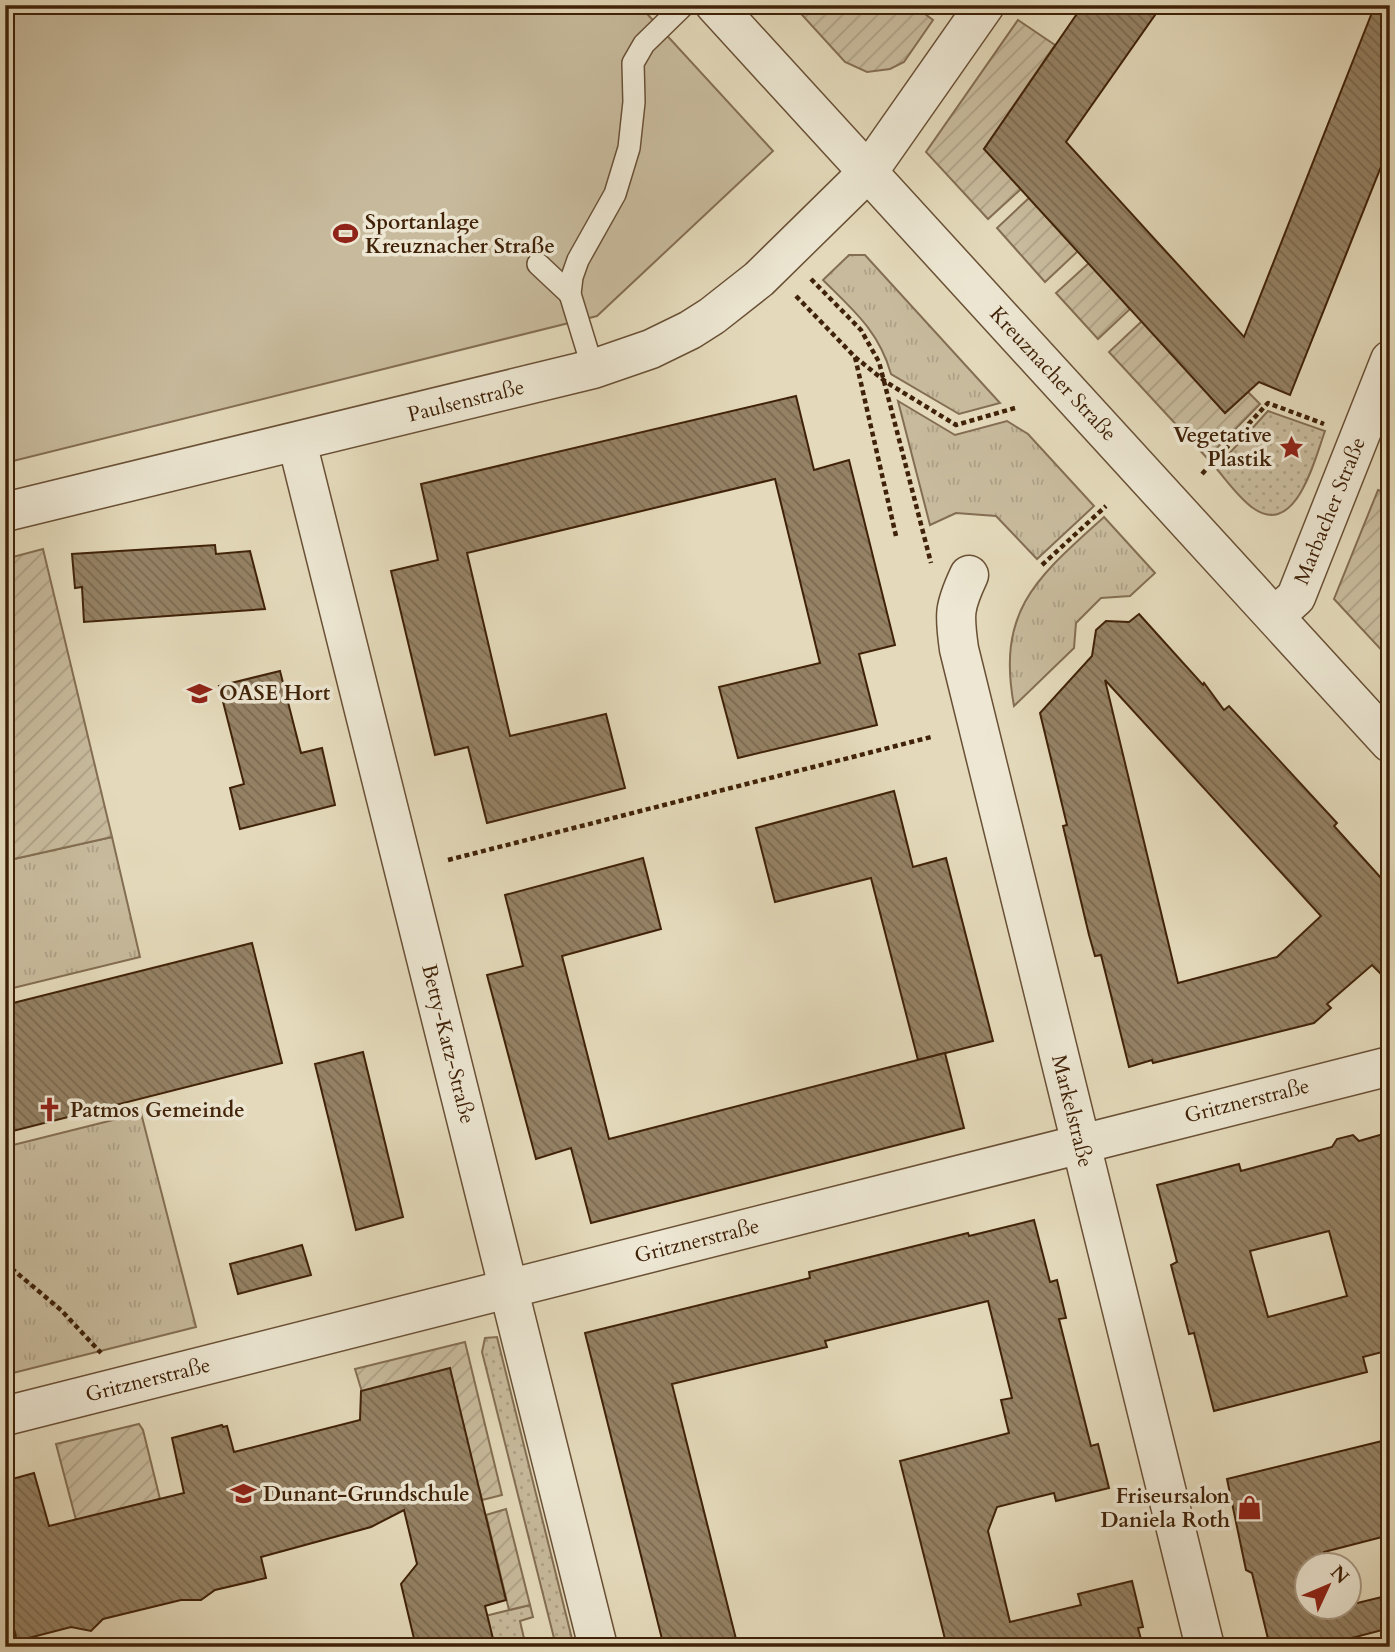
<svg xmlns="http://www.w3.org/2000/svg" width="1395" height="1652" viewBox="0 0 1395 1652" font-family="Cardo,serif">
  <defs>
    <pattern id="grass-dots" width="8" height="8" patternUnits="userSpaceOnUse" patternTransform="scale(1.75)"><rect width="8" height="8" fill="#c8bb9d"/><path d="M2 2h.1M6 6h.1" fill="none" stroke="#ada086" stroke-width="1.8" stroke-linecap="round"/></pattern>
    <pattern id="park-tufts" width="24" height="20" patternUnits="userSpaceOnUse" patternTransform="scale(1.75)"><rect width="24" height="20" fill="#c8bb9d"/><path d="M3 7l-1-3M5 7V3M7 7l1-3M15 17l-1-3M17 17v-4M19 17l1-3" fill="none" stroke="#ada086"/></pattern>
    <pattern id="garden-furrows" width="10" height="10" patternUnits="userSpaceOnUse" patternTransform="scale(1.75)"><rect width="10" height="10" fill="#c8bb9d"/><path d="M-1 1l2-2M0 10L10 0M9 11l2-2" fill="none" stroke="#ada086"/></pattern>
    <pattern id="building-back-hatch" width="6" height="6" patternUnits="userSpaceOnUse" patternTransform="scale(1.75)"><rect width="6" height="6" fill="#958265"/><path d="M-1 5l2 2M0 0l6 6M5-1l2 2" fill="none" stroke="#7b6a51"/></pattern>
  </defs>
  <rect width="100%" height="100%" fill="#e4dabb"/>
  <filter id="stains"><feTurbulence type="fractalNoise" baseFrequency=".00286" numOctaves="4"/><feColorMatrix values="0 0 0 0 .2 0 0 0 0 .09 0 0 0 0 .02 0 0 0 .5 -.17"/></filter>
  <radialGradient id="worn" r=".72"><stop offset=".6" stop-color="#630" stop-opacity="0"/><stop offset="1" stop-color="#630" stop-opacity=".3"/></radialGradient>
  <g fill="url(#grass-dots)" stroke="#846e52" stroke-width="2">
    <path d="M 1268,411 L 1325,431 C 1315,458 1296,539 1253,508 C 1239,498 1227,481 1216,468 Z"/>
    <path d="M 497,1337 L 574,1647 L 540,1646 L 555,1642 L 482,1352 L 485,1338 Z"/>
    <path d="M 530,1605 L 533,1617 L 520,1621 L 526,1647 L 495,1647 L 485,1616 Z"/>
  </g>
  <g fill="url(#park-tufts)" stroke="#846e52" stroke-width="2">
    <path d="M 849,255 L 865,255 L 1000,403 L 959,414 L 891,374 C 879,331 853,310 823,280 Z"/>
    <path d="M 898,401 L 955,435 L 1007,421 L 1028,434 L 1094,506 L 1037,559 L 996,516 L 956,513 L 930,525 Z"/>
    <path d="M 1104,517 L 1155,573 L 1130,596 L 1101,598 L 1076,623 L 1074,648 L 1014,706 C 996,609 1038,577 1104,517 Z"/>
    <path d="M 112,837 L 140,957 L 5,990 L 5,861 Z"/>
    <path d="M 141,1113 L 196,1327 L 5,1375 L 5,1147 Z"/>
  </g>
  <g fill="url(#garden-furrows)" stroke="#846e52" stroke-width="2">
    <path d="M 793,5 L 913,5 L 933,20 L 904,62 L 890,69 L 867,72 L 845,62 Z"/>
    <path d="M 1018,20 L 1055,45 L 984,149 L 1021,189 L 988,219 L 926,152 Z"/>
    <path d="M 1029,198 L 1078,251 L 1045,282 L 997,228 Z"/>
    <path d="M 1089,263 L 1130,309 L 1098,339 L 1056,293 Z"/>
    <path d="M 1142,321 L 1225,413 L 1248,392 L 1260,404 L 1207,458 L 1109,352 Z"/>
    <path d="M 1378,490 L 1390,495 L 1390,583 L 1388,588 L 1390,591 L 1390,652 L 1386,655 L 1334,599 Z"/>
    <path d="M 43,549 L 112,837 L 5,861 L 5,559 Z"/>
    <path d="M 465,1342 L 502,1495 L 482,1500 L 479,1488 L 362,1392 L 355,1369 Z"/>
    <path d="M 139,1424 L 143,1430 L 160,1499 L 76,1520 L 56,1444 Z"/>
    <path d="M 506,1509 L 530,1605 L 509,1610 L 486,1515 Z"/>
  </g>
  <path fill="#c8bb9d" stroke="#846e52" stroke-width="2" d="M 5,5 L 639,5 L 773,151 L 597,316 L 5,463 Z"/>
  <g fill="url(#building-back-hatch)" stroke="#402208" stroke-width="2" fill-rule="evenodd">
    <path d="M 1083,5 L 1162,5 L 1066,142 L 1244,337 L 1375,5 L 1390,5 L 1390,144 L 1290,395 L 1259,382 L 1225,413 L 984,149 Z"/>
    <path d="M 796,396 L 814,470 L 849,460 L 895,645 L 859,654 L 877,725 L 738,758 L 719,687 L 820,663 L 775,479 L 467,553 L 510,736 L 606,714 L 625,788 L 487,823 L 468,747 L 435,755 L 391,571 L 438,560 L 421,484 Z"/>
    <path d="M 215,545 L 216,554 L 250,551 L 265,609 L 84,622 L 82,587 L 75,588 L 72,554 Z"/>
    <path d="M 1139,614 L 1203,685 L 1204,683 L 1224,710 L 1229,706 L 1337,823 L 1334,826 L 1390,888 L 1390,983 L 1372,965 L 1327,1004 L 1331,1008 L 1314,1023 L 1153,1063 L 1152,1060 L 1129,1067 L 1101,955 L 1095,956 L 1089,935 L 1063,826 L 1067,825 L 1040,713 L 1092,656 L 1096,630 L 1106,621 L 1129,622 ZM 1105,680 L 1321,916 L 1277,957 L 1178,983 Z"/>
    <path d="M 280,671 L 301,753 L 322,748 L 335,805 L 240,829 L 230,788 L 244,784 L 219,686 Z"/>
    <path d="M 894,791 L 913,867 L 946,858 L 993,1041 L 918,1060 L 871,878 L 775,902 L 756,828 Z"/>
    <path d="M 643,858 L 661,929 L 562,956 L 609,1139 L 945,1053 L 964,1128 L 591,1223 L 571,1148 L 536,1159 L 487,975 L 523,966 L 505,895 Z"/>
    <path d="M 252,943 L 282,1063 L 5,1133 L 5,1005 Z"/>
    <path d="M 363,1052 L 403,1217 L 356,1230 L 315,1064 Z"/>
    <path d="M 1390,1132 L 1390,1350 L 1363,1357 L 1367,1372 L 1214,1411 L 1194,1333 L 1189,1334 L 1171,1265 L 1177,1262 L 1157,1185 L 1239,1164 L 1241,1171 L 1332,1147 L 1337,1139 L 1353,1135 L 1359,1141 ZM 1329,1231 L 1347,1296 L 1268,1317 L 1250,1251 Z"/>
    <path d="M 1034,1220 L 1050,1282 L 1057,1280 L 1066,1318 L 1059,1319 L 1091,1446 L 1098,1444 L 1109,1488 L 1056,1501 L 1054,1493 L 997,1507 L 988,1531 L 1010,1622 L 1081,1605 L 1078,1594 L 1132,1581 L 1143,1627 L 1138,1628 L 1143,1647 L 947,1647 L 900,1461 L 1009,1433 L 1001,1400 L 1012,1398 L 988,1301 L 825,1341 L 827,1347 L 672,1384 L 738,1647 L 664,1647 L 585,1333 L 810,1278 L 809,1272 L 968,1233 L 969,1236 Z"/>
    <path d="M 302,1245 L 311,1275 L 238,1294 L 230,1264 Z"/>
    <path d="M 450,1368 L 506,1600 L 485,1606 L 495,1647 L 416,1647 L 401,1584 L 417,1564 L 404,1510 L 371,1527 L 261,1557 L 266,1578 L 215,1590 L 201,1600 L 181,1600 L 103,1619 L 91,1631 L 71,1627 L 17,1641 L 5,1593 L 5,1481 L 34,1473 L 49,1526 L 184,1493 L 172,1438 L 222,1425 L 223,1427 L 227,1426 L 234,1452 L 360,1420 L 361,1391 Z"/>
    <path d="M 1390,1439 L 1390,1535 L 1324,1552 L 1327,1564 L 1307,1564 L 1307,1606 L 1349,1606 L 1349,1605 L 1390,1595 L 1390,1628 L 1344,1640 L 1345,1647 L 1270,1647 L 1252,1573 L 1246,1570 L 1227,1479 Z"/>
  </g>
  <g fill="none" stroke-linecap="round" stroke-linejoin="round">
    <defs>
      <g id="lane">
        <path d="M 538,264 L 570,294"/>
        <path d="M 593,369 L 570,294 L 572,277 L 578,260 L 615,194 L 629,148 L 634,102 L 633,63 L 644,44 L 684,5"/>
      </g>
      <g id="street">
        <path d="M 715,5 L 1390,743"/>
        <path d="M 297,442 L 598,1647"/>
        <path d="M 5,512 L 593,369 L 651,349 L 690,330 L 712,316 L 759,279 L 868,172 L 985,5"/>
        <path d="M 969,575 C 954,607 954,614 959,649 L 1205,1647"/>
        <path d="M 1275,616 L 1296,597 L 1390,360"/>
        <path d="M 5,1416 L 1390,1066"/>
      </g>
    </defs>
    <use href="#lane" stroke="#695035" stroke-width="24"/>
    <use href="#street" stroke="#695035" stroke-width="41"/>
    <g stroke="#402208" stroke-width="4.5" stroke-dasharray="5 3.5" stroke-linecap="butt">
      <path d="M 811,279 L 861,330 L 879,362 L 931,563"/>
      <path d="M 796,296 L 855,357 L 896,536"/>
      <path d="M 855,357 L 886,382 L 956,425 L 1015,408"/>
      <path d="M 1202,474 L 1268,403 L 1324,424"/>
      <path d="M 1042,565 L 1106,506"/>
      <path d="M 448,860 L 931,737"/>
      <path d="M 5,1263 L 61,1310 L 101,1353"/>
    </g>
    <use href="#lane" stroke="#ede7d3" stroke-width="21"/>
    <use href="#street" stroke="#ede7d3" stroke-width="38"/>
  </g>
  <defs>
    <symbol id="stadium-bare" viewBox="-9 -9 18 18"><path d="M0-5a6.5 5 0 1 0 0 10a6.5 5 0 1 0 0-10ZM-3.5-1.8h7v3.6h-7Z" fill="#8f2418" stroke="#ede7d3" stroke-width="2.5" paint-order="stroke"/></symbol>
    <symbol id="sight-bare" viewBox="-9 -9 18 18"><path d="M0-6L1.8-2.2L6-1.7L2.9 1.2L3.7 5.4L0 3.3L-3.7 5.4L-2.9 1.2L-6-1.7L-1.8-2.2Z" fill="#8f2418" stroke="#ede7d3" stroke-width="2.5" paint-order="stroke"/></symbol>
    <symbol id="school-bare" viewBox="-9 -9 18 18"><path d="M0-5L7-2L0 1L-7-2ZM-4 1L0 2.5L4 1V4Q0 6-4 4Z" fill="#8f2418" stroke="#ede7d3" stroke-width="2.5" paint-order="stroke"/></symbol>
    <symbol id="church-bare" viewBox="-9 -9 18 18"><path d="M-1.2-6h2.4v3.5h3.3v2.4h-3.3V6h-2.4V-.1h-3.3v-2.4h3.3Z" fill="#8f2418" stroke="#ede7d3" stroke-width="2.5" paint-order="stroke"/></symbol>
    <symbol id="shop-bare" viewBox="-9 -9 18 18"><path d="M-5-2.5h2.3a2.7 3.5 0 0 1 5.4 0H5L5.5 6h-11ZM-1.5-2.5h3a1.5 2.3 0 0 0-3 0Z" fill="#8f2418" stroke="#ede7d3" stroke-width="2.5" paint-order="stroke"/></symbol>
  </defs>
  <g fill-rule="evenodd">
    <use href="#stadium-bare" x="328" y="216" width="35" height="35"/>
    <use href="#sight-bare" x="1274" y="430" width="35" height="35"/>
    <use href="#school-bare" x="182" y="676" width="35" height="35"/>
    <use href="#church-bare" x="32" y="1092" width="35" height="35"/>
    <use href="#school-bare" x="226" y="1476" width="35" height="35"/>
    <use href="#shop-bare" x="1232" y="1490" width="35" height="35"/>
  </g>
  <g text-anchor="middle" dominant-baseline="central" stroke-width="7" stroke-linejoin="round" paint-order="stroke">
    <g font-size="21" font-weight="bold" fill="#402208" stroke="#ede7d3" text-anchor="start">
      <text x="365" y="222">Sportanlage<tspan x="365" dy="24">Kreuznacher Straße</tspan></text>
      <text x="1272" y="435" text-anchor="end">Vegetative<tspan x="1272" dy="24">Plastik</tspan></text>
      <text x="219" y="693">OASE Hort</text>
      <text x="70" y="1110">Patmos Gemeinde</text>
      <text x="263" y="1494">Dunant-Grundschule</text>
      <text x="1230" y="1496" text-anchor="end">Friseursalon<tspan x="1230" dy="24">Daniela Roth</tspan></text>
    </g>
    <g font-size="21" fill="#402208" stroke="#ede7d3">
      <text transform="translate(1053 374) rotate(47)">Kreuznacher Straße</text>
      <text transform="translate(466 401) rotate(-14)">Paulsenstraße</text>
      <text transform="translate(1330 511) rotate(-68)">Marbacher Straße</text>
      <text transform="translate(448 1044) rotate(76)">Betty-Katz-Straße</text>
      <text transform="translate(1247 1101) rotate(-14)">Gritznerstraße</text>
      <text transform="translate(1072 1111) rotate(76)">Markelstraße</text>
      <text transform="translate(697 1241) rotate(-14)">Gritznerstraße</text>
      <text transform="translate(148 1380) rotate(-14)">Gritznerstraße</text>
    </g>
  </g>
  <rect width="1395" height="1652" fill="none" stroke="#e4dabb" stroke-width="28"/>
  <rect x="7" y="7" width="1381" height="1638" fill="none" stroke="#402208" stroke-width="3.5"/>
  <rect x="14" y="14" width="1367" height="1624" fill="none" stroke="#402208" stroke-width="2"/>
  <g transform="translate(1328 1586) rotate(46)"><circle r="33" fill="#ede7d3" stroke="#a89882" stroke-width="2"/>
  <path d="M0-5L12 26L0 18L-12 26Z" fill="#8f2418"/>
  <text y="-10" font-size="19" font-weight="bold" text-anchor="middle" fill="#402208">N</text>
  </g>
  <rect width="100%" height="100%" filter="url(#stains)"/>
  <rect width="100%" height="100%" fill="url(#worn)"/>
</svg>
